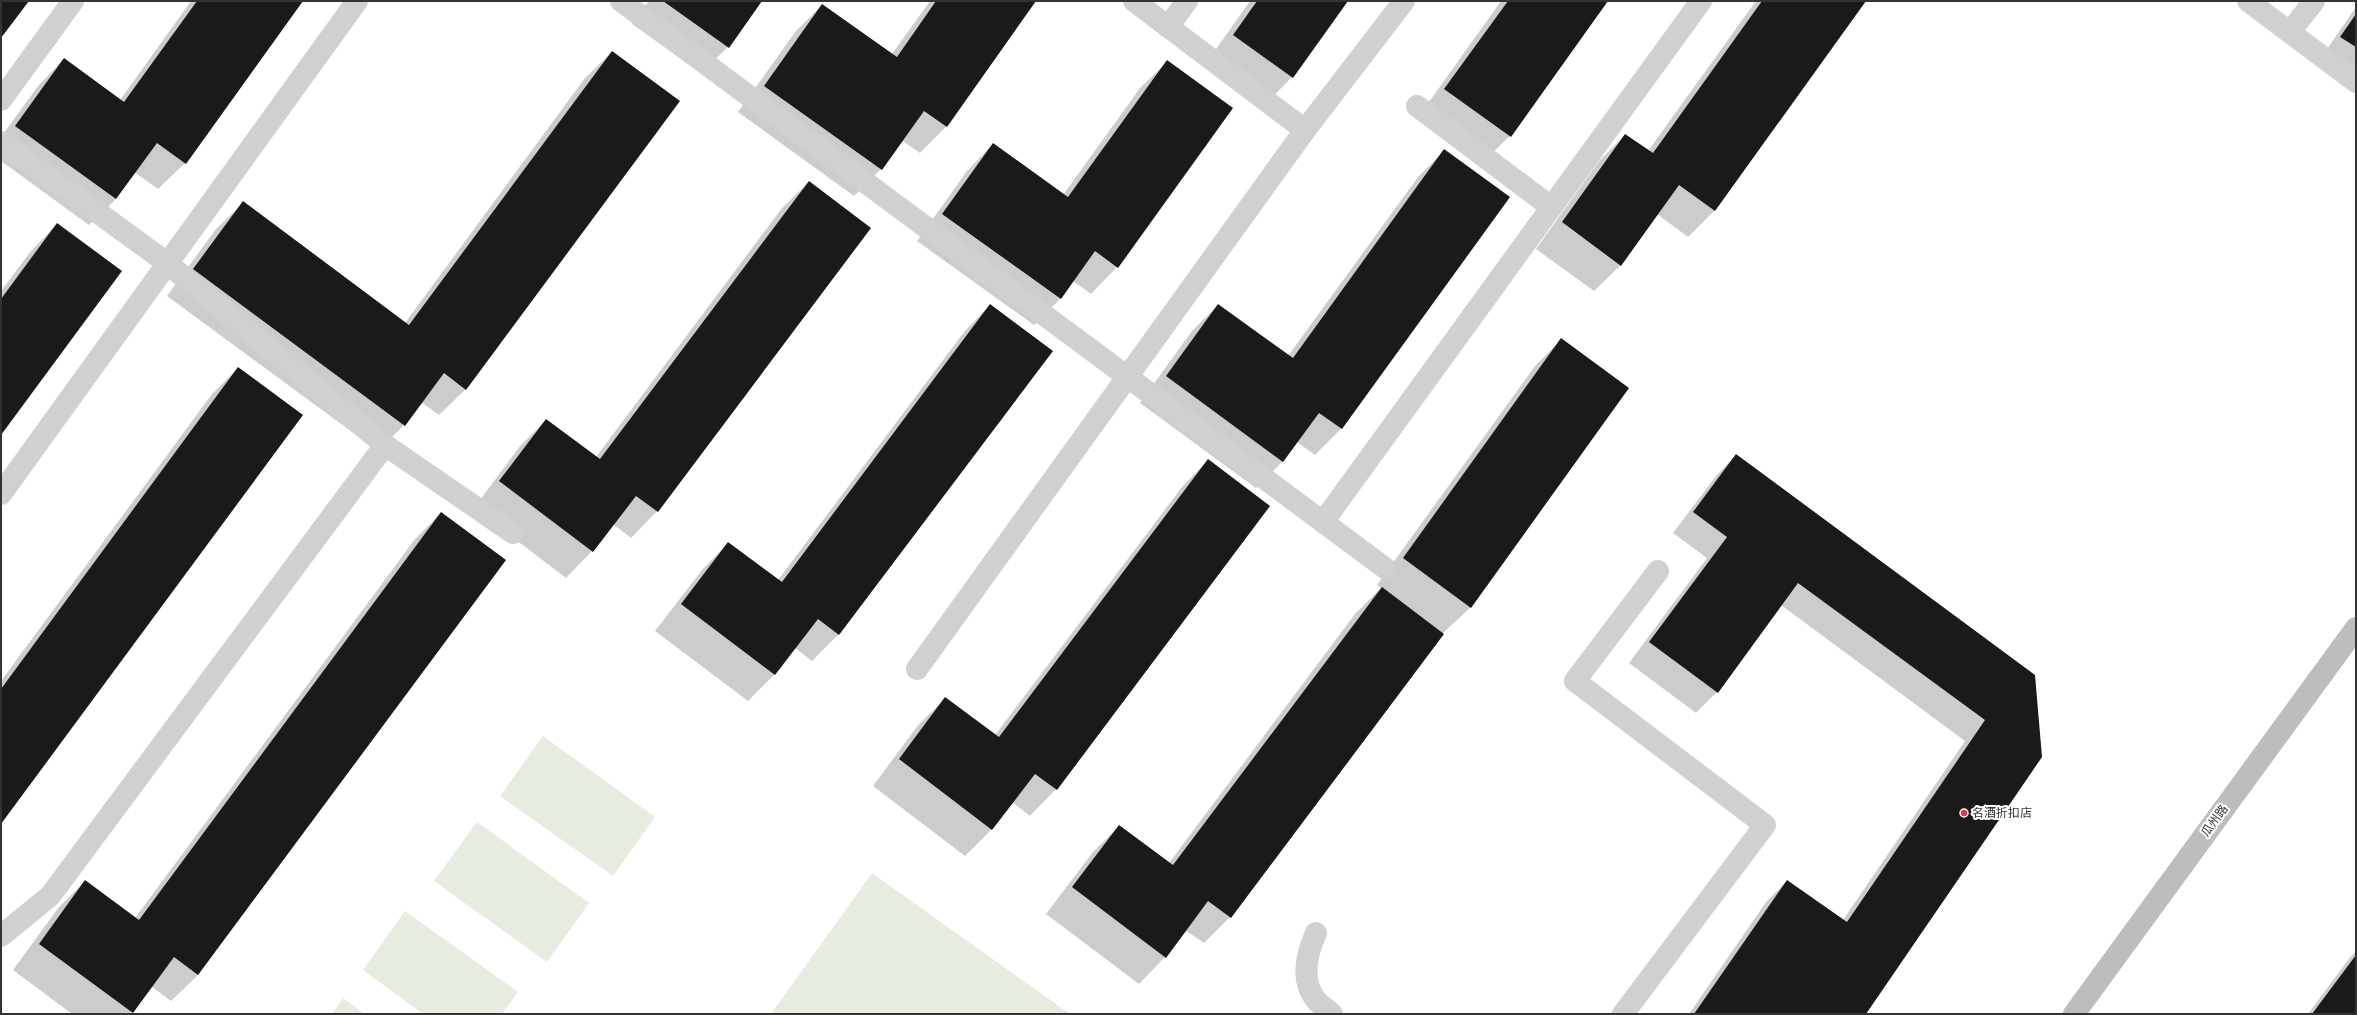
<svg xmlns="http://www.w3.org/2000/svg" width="2357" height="1015" viewBox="0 0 2357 1015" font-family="'Sofia Sans Condensed','Noto Sans SC',sans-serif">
  <rect width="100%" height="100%" fill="#fff"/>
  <g fill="#e6ecdf">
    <path d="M 543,736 L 655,817 L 613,876 L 500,796 Z"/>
    <path d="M 477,822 L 589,903 L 547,962 L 434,881 Z"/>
    <path d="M 872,873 L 1070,1014 L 771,1014 Z"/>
    <path d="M 405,911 L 518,992 L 502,1014 L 423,1014 L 363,970 Z"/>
    <path d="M 343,998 L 365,1014 L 332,1014 Z"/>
  </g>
  <g fill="#0003">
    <path d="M 191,1 L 302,1 L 185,163 L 158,189 L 134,172 L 116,199 L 89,225 L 1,161 L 1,137 L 38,86 L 64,59 L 120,100 Z"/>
    <path d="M 649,1 L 761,1 L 728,47 L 701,73 L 632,24 Z"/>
    <path d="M 930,1 L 1035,1 L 946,127 L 920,153 L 901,140 L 881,169 L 854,196 L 738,112 L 796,31 L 822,5 L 892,54 Z"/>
    <path d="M 1250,1 L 1347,1 L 1292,77 L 1266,104 L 1207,62 Z"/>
    <path d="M 1501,1 L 1607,1 L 1510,136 L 1483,162 L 1419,116 Z"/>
    <path d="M 1756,1 L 1865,1 L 1714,211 L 1688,237 L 1657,214 L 1621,265 L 1594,291 L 1536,249 L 1599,161 L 1625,135 L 1648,151 Z"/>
    <path d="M 2356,7 L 2356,82 L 2321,58 Z"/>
    <path d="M 612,52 L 466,389 L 439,415 L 421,402 L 404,425 L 378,451 L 167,296 L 216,229 L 243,203 L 405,323 L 585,78 Z"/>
    <path d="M 1167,62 L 1117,267 L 1091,294 L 1073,281 L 1060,299 L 1034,325 L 917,241 L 967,171 L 993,144 L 1063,195 L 1140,88 Z"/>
    <path d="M 1444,151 L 1509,198 L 1341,429 L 1315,455 L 1297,442 L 1283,461 L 1256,488 L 1140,403 L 1192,331 L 1218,305 L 1288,356 L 1418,177 Z"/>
    <path d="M 809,182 L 657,511 L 631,538 L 613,524 L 592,551 L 566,578 L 474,508 L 520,446 L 546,420 L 596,457 L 782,208 Z"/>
    <path d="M 57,224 L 1,433 L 1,291 L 31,251 Z"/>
    <path d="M 990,305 L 839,634 L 812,661 L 795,648 L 774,675 L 748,701 L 655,631 L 702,570 L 728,543 L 778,580 L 964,332 Z"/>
    <path d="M 1561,340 L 1471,607 L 1443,633 L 1230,917 L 1204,943 L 1185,930 L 1165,957 L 1139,984 L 1046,914 L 1093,852 L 1119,826 L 1169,863 L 1355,614 L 1381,588 L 1377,585 L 1535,366 Z"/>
    <path d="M 238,368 L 1,823 L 1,681 L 212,394 Z"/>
    <path d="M 1736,455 L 2034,676 L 1864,1014 L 1689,1014 L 1766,902 L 1787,881 L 1843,920 L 1965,741 L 1781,605 L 1717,692 L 1696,713 L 1629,663 L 1707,558 L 1673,533 L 1716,476 Z"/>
    <path d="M 1208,460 L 1056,789 L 1030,816 L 1012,802 L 991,830 L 965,856 L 873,786 L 919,724 L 946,698 L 995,735 L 1182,487 Z"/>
    <path d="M 441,513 L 198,975 L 171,1001 L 151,986 L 130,1014 L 72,1014 L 13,970 L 59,907 L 85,881 L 135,918 L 415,539 Z"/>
    <path d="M 2356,951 L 2356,1014 L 2308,1014 L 2351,956 Z"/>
  </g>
  <g fill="#1a1a1a">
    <path d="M 1,1 L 29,1 L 1,38 Z"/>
    <path d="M 197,1 L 303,1 L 186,164 L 157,143 L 116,199 L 15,126 L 64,58 L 124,102 Z"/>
    <path d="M 663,1 L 762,1 L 729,48 Z"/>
    <path d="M 936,1 L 1036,1 L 947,127 L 924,111 L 882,170 L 764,86 L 822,4 L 897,57 Z"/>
    <path d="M 1257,1 L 1348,1 L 1293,78 L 1233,35 Z"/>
    <path d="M 1508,1 L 1608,1 L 1511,137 L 1444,89 Z"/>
    <path d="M 1762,1 L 1866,1 L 1715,211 L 1679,185 L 1621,266 L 1562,222 L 1625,134 L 1653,153 Z"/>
    <path d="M 2356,14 L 2356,47 L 2340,37 Z"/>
    <path d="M 612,51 L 680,101 L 466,390 L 444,373 L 405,426 L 193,269 L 243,201 L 409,325 Z"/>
    <path d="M 1167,60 L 1233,108 L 1118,268 L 1095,251 L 1061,299 L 942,214 L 993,143 L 1068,197 Z"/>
    <path d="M 1444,149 L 1510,197 L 1342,429 L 1319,413 L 1283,462 L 1166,376 L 1218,304 L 1293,358 Z"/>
    <path d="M 809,181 L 871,228 L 658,512 L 636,496 L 593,552 L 499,481 L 546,419 L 600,459 Z"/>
    <path d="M 57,223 L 122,271 L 1,435 L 1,299 Z"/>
    <path d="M 990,304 L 1053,351 L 839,635 L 818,619 L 775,675 L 681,604 L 728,542 L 782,582 Z"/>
    <path d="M 1561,338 L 1629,388 L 1471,608 L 1403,558 Z"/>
    <path d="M 238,367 L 303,415 L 1,824 L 1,689 Z"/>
    <path d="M 1736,454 L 2035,675 L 2042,757 L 1866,1014 L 1694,1014 L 1787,880 L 1847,922 L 1985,720 L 1798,583 L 1718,693 L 1649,642 L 1727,537 L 1693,512 Z"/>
    <path d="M 1208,459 L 1270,506 L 1057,790 L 1035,774 L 992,830 L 899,759 L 945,697 L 999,737 Z"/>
    <path d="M 441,512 L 506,560 L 198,975 L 174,957 L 133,1013 L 39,944 L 85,880 L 139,920 Z"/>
    <path d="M 1382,587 L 1444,634 L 1231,918 L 1208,901 L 1166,958 L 1072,887 L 1119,825 L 1173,865 Z"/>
    <path d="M 2356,955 L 2356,1014 L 2312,1014 Z"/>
  </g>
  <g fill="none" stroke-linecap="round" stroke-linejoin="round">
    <g stroke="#d0d0d0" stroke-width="22">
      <path d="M 2248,1 L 2356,82"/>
      <path d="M 2290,32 L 2314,1"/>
      <path d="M 1316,933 C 1307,953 1300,980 1316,1000 C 1320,1005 1327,1009 1332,1014"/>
      <path d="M 1623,1014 L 1765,825 L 1575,681 L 1658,571"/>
    </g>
    <g stroke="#d0d0d0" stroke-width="22">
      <path d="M 621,1 L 1385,568"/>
      <path d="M 1134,1 L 1305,130"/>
      <path d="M 1168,27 L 1187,1"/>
      <path d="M 1,100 L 73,1"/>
      <path d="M 1417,106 L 1551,207"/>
      <path d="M 1,142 L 167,263 L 385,445 L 513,533"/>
      <path d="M 1,494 L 357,1"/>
      <path d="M 1323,522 L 1701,1"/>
      <path d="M 917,669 L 1305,130 L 1404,1"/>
      <path d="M 1,936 L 50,896 L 385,445"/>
    </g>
    <path stroke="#bdbdbd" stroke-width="22" d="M 2074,1014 L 2356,628"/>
  </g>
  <circle fill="#e63946" stroke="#fff" stroke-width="1.5" cx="1964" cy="813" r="4"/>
  <g text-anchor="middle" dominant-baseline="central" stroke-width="4" stroke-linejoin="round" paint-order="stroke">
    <g font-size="12" fill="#333" stroke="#fff" text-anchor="start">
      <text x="1972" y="813">名酒折扣店</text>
    </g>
    <g font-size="12" fill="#333" stroke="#fff">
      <text transform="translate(2215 821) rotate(-54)">瓜州路</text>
    </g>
  </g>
  <rect width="2357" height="1015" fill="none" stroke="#333333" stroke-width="4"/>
</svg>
